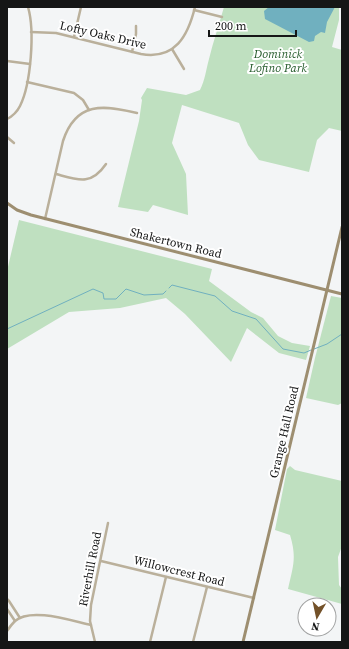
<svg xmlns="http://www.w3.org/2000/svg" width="349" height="649" viewBox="0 0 349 649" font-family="'Source Serif 4',serif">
  <rect width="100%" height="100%" fill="#f3f5f6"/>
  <g fill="#bfe0c0">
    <path d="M 224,7 L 339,7 L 339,20 L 332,47 L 342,50 L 342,131 L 329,128 L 317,140 L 309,172 L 259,160 L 248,145 L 239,123 L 182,105 L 172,143 L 186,174 L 188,215 L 153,205 L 148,212 L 118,207 L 139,121 L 142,100 L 141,98 L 147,88 L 186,95 L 200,90 C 205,80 206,70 209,59 C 213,42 219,25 224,7 Z"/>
    <path d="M 19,220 L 212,269 L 209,281 L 251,312 L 263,318 L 278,336 L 292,343 L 310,346 L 306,360 L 279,353 L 247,328 L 231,362 L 185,314 L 166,298 L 120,308 L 69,312 L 7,349 L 7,271 Z"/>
    <path d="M 331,296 L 342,298 L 342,403 L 338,405 L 306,398 L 315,358 Z"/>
    <path d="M 290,466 L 295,470 L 342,481 L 342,546 L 338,557 L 339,585 L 342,589 L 342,604 L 288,589 C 293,566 297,558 290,535 L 275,530 L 287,469 Z"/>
  </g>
  <path fill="#70b0bf" d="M 269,7 L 335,7 L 327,22 L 325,33 L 321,32 L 315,36 L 314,41 L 309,42 L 265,19 L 264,11 Z"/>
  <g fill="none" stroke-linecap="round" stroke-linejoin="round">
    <g stroke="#70b0bf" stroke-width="1">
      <path d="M 169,288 L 172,285 L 215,296 L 232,311 L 256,319 L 283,349 L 304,353 L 311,350"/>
      <path d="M 7,329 L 93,289 L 103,293 L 104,299 L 116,299 L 126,289 L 144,295 L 163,294 L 166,291"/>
      <path d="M 314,349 L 327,344 L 342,334"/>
    </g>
    <g stroke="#bab09b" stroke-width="2.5">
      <path d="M 194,10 L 222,17"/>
      <path d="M 31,32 L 56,33 L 141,54 C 175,60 188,36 195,7"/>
      <path d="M 74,37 L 81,7"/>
      <path d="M 172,49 L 184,69"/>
      <path d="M 132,52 L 136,34 L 136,26"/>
      <path d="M 7,61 L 30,64"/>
      <path d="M 27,82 L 74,93 L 83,100 L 89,110"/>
      <path d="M 7,119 C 13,116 17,112 20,106 C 31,84 35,31 28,7"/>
      <path d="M 7,137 L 14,143"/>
      <path d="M 56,174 C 78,180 91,186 106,164"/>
      <path d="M 45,219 L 63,141 C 76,101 104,105 137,113"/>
      <path d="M 101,561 L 254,598"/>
      <path d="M 7,599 L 9,601 L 20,618"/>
      <path d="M 7,609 L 15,621"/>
      <path d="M 7,631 C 9,628 12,624 15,621 C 31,607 72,621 91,625"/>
      <path d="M 95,642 L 90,621 L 91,605 L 108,523"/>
      <path d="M 150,642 L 166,577"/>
      <path d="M 193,642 L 207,587"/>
    </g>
    <g stroke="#9d8e70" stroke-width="3">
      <path d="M 7,203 L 17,210 L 31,215 L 342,294"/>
      <path d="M 243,642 L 342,227"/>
    </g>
  </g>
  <g text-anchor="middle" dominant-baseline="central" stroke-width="4" stroke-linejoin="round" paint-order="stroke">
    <g font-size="12" fill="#151616" stroke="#fff">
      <text transform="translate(103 35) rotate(13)">Lofty Oaks Drive</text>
      <text transform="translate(176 243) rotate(14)">Shakertown Road</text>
      <text transform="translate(284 432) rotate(-77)">Grange Hall Road</text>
      <text transform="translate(90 569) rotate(-79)">Riverhill Road</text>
      <text transform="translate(179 571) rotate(14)">Willowcrest Road</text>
    </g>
    <g font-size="12" font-style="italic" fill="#225928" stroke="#fff">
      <text x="278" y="54">Dominick<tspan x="278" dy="14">Lofino Park</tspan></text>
    </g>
  </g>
  <rect width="349" height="649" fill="none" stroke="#151616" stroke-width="16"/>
  <g transform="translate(317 617) rotate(189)"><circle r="19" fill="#ffffff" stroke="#a1a2a2"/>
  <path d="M0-3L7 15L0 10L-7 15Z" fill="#735129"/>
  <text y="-6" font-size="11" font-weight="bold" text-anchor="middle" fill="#151616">N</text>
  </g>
  <path d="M209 30v6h87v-6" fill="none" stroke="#151616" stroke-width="2"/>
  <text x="215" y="30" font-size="12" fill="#151616" stroke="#ffffff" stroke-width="3" paint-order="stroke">200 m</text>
</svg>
